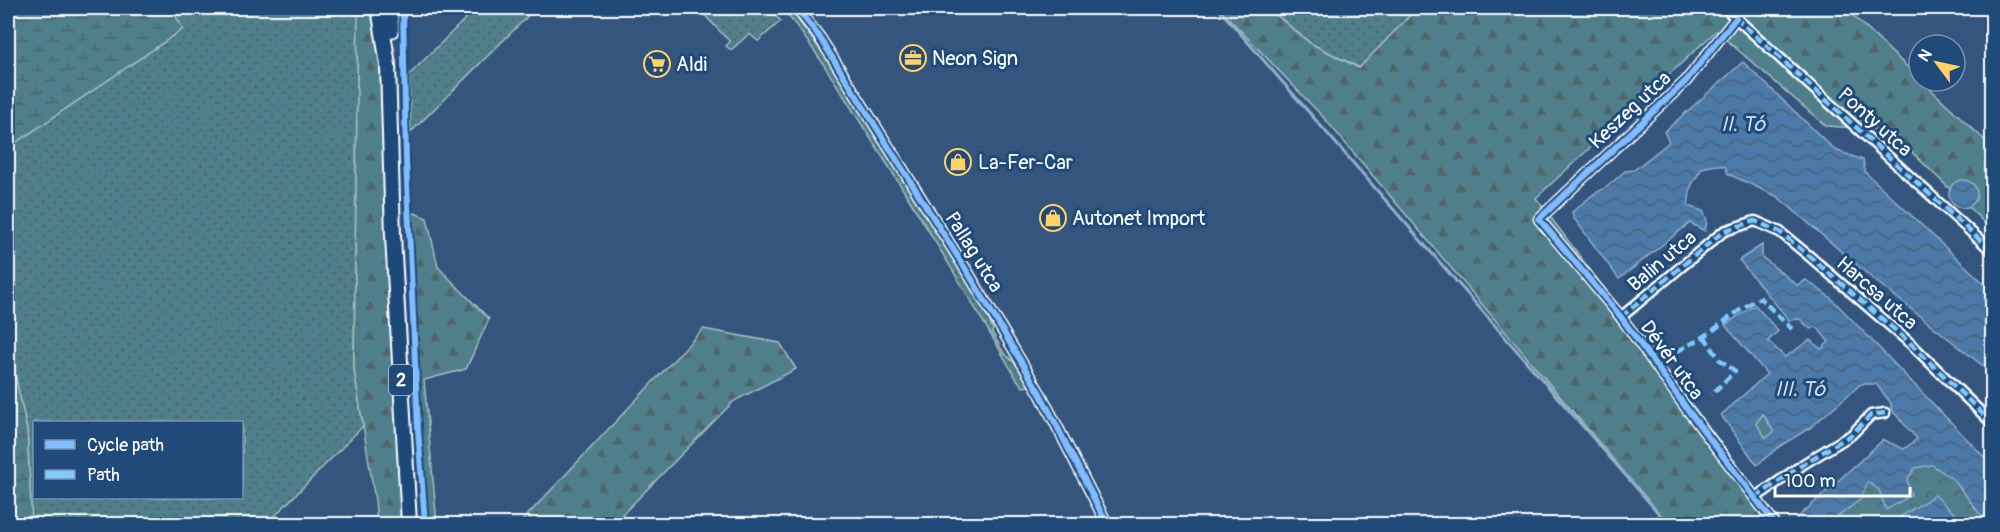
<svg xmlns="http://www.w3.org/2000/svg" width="2000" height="532" viewBox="0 0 2000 532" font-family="Pangolin,sans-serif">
  <defs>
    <pattern id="grass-dots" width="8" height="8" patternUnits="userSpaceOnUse" patternTransform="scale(1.5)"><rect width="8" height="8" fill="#4f7f8a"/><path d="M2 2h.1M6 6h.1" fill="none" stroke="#4e666b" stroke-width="1.8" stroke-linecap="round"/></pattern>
    <pattern id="forest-firs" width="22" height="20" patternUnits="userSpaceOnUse" patternTransform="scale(1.5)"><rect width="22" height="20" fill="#4f7f8a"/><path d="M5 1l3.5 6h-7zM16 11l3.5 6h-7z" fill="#4e666b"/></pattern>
    <pattern id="wetland-marsh" width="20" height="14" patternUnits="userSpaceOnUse" patternTransform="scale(1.5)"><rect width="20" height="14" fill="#4f7f8a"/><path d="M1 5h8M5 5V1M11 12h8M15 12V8" fill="none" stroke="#4e666b"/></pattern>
    <pattern id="park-crowns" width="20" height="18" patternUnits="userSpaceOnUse" patternTransform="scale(1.5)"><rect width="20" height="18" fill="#4f7f8a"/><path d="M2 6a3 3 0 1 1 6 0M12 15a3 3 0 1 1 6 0" fill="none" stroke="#4e666b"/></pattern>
    <pattern id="water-waves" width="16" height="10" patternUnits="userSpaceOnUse" patternTransform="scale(1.5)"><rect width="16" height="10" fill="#4b7aa8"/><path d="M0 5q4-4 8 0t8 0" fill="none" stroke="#4c637a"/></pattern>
  </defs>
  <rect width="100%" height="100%" fill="#34557d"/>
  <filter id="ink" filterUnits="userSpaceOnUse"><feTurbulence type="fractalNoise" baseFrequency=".0167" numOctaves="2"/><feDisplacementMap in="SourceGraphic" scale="12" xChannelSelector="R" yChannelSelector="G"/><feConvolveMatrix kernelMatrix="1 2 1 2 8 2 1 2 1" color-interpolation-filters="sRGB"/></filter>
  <g filter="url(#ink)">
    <g fill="url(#grass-dots)" stroke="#a7bfc4" stroke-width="1.5" fill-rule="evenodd">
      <path d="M 171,8 L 358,8 L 354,369 L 363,426 L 267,524 L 32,524 L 27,430 L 10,351 L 13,191 L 8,181 L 8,148 L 183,29 ZM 34,422 L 242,422 L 242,498 L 34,498 Z"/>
      <path d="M 476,8 L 536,8 L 411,132 L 409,75 Z"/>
      <path d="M 698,8 L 767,8 L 781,21 L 758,41 L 749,34 L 731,50 L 726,46 L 730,42 Z"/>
      <path d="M 782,8 L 789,8 L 831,64 L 985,309 L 993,330 L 992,332 L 1004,353 L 1021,369 L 1029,386 L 1023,387 L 1016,378 C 967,293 917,210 864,128 C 838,87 813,45 782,8 Z"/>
      <path d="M 1268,8 L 1417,8 L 1360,68 L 1310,43 Z"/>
    </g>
    <g fill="url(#forest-firs)" stroke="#a7bfc4" stroke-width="1.5">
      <path d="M 358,8 L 374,8 L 379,51 L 402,524 L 377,524 L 375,500 L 354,369 Z"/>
      <path d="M 1219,8 L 1268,8 L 1310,43 L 1359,68 L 1417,8 L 1839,8 L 1849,12 L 1919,78 L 1919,81 L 1922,81 L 1992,147 L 1992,230 L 1889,130 L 1826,126 L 1716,31 L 1536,198 L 1782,524 L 1668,524 L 1324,118 Z"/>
      <path d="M 412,212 L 427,218 L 438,267 L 489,319 L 466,369 L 424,380 L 437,524 L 429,524 L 420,430 Z"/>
      <path d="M 703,329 L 780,343 L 796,369 L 734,401 L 613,524 L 519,524 Z"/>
      <path d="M 1763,414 L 1775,433 L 1766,439 L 1756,423 Z"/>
    </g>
    <g fill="url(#wetland-marsh)" stroke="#a7bfc4" stroke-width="1.5">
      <path d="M 8,8 L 171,8 L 183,29 L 8,148 Z"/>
      <path d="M 8,181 L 13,191 L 10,351 L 27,430 L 32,524 L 8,524 Z"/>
    </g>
    <path fill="url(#park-crowns)" stroke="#a7bfc4" stroke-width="1.5" d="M 1941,444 L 1992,524 L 1951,524 L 1933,506 L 1904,524 L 1806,524 L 1871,470 Z"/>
    <g fill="url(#water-waves)" stroke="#93afcb" stroke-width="1.5" fill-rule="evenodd">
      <path d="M 1743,62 L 1835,150 L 1863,160 L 1865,172 L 1992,291 L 1992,373 L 1873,279 L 1778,197 L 1728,174 L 1725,166 L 1716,165 L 1702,168 L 1691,186 L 1688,206 L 1703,211 L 1707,221 L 1705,231 L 1690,223 L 1619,279 L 1573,217 L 1572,212 L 1594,194 L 1607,187 L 1625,171 L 1634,170 L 1669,142 L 1664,132 Z"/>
      <circle cx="1963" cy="194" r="14"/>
      <path d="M 1762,245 L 1762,257 L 1797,285 L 1806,280 L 1831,298 L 1992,465 L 1992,524 L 1980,514 L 1954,480 L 1932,465 L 1915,468 L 1907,480 L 1911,495 L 1886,510 L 1879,490 L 1868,482 L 1861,499 L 1828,524 L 1800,524 L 1796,519 L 1883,440 L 1904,449 L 1917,439 L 1891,409 L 1891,403 L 1876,384 L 1861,384 L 1810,428 L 1780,446 L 1757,465 L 1721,415 L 1767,374 L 1725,325 L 1755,305 L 1778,331 L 1768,341 L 1785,357 L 1810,340 L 1821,349 L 1829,342 L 1817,327 L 1810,329 L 1800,319 L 1789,320 L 1739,260 ZM 1763,414 L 1774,432 L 1766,438 L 1756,423 Z"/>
      <path d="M 1935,495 L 1965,524 L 1923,524 L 1919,521 L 1914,524 L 1889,524 Z"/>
    </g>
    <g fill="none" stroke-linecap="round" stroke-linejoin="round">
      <path stroke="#93afcb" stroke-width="3" d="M 1218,8 L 1668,524"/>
      <defs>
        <g id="minor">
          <path d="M 797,8 L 820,38 L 970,276 L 1041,395 L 1107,524"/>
          <path d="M 1725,8 L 1992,251"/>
          <path d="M 1736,18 L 1686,81 L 1539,219 L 1621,317 L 1687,409 L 1775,524"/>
          <path d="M 1621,317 L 1724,231 L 1755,221 L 1780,232 L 1808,255 L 1910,343 L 1992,423"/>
          <path d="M 1755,498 L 1805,463 L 1851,435 L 1871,415 L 1885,413"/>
        </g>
        <g id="primary">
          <path d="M 379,8 L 388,65 L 393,236 L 409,524"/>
          <path d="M 390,8 L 391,30"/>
        </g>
      </defs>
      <use href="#minor" stroke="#fff" stroke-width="13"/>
      <use href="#primary" stroke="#fff" stroke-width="18"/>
      <use href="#minor" stroke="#1f4a7a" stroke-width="8"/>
      <use href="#primary" stroke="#1f4a7a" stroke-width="14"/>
      <g stroke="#80caff" stroke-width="4.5" stroke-dasharray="9 4.5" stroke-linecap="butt">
        <path d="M 1725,8 L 1992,251"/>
        <path d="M 1621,317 L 1724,231 L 1755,221 L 1780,232 L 1808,255 L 1910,343 L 1992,423"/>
        <path d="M 1704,336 L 1719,359 L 1735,371 L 1711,395"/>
        <path d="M 1653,362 C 1671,355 1688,346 1705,336 C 1724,323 1740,308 1760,298 L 1792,329"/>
        <path d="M 1755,498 L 1805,463 L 1851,435 L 1871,415 L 1885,413"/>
      </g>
      <defs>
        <g id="cycleway">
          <path d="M 403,8 L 406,160 L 418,429 L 425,524"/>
          <path d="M 797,8 L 820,38 L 970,276 L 1041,395 L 1107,524"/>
          <path d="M 1736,18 L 1686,81 L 1539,219 L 1621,317 L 1687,409 L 1775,524"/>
        </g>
      </defs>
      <use href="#cycleway" stroke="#1f4a7a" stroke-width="10"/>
      <use href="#cycleway" stroke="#80bcff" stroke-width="6"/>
    </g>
  </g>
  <defs>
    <symbol id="office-ring" viewBox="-11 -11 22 22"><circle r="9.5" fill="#1f4a7a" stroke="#ffd166" stroke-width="1.5"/><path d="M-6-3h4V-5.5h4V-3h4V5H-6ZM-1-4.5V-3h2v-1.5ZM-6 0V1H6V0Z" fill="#ffd166"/></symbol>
    <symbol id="supermarket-ring" viewBox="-11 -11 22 22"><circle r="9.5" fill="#1f4a7a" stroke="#ffd166" stroke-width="1.5"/><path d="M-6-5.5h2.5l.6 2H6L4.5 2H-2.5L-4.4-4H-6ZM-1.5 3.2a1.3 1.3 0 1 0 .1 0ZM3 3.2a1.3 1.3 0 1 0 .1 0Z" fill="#ffd166"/></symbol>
    <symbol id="shop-ring" viewBox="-11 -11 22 22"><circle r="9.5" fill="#1f4a7a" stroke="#ffd166" stroke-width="1.5"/><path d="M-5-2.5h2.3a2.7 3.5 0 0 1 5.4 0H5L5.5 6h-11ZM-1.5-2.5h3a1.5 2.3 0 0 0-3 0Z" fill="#ffd166"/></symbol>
  </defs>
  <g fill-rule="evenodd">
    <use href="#office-ring" x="898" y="43" width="30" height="30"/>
    <use href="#supermarket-ring" x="642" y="49" width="30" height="30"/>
    <use href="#shop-ring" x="943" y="147" width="30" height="30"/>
    <use href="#shop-ring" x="1038" y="203" width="30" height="30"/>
  </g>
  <g text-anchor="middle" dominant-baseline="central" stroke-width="6" stroke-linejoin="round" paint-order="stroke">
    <rect fill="#1f4a7a" stroke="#bcc9d7" stroke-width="1.5" x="389" y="365" width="24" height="30" rx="4.5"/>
    <g font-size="18" font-weight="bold" fill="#fff">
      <text x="401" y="380">2</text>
    </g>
    <g font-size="20" fill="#fff" stroke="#1f4a7a" text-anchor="start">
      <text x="932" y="58">Neon Sign</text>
      <text x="676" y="64">Aldi</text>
      <text x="978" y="162">La-Fer-Car</text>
      <text x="1072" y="218">Autonet Import</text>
    </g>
    <g font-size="20" fill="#fff" stroke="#1f4a7a">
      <text transform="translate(1630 110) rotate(-43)">Keszeg utca</text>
      <text transform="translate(1875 122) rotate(42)">Ponty utca</text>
      <text transform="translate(974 252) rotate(58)">Pallag utca</text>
      <text transform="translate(1662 261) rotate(-40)">Balin utca</text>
      <text transform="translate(1877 293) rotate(41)">Harcsa utca</text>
      <text transform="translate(1672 360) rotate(54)">Dévér utca</text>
    </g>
    <g font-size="21" font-style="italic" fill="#d2dee9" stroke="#1f4a7a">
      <text x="1743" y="124">II. Tó</text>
      <text x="1800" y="389">III. Tó</text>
    </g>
  </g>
  <rect width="2000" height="532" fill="none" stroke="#1f4a7a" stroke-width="30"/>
  <rect x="15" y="15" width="1970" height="502" fill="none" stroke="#fff" stroke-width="2" filter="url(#ink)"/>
  <rect x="33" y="421" width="210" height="78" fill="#1f4a7a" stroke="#7992af" stroke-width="1.5"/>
  <rect x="45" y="440" width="30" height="9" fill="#80bcff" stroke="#7992af" stroke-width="1.5"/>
  <text x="87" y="451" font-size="18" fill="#ffffff">Cycle path</text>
  <rect x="45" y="470" width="30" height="9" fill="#80caff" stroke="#7992af" stroke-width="1.5"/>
  <text x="87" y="481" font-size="18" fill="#ffffff">Path</text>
  <g transform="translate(1937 63) rotate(303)"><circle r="28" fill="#1f4a7a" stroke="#7992af" stroke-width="1.5"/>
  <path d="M0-4.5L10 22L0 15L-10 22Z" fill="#ffd166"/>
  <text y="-9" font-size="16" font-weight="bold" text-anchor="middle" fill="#ffffff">N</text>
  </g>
  <path d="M1775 487v9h135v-9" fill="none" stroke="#ffffff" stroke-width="3"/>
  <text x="1784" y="487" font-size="18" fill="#ffffff" stroke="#1f4a7a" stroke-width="4.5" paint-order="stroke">100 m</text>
</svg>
